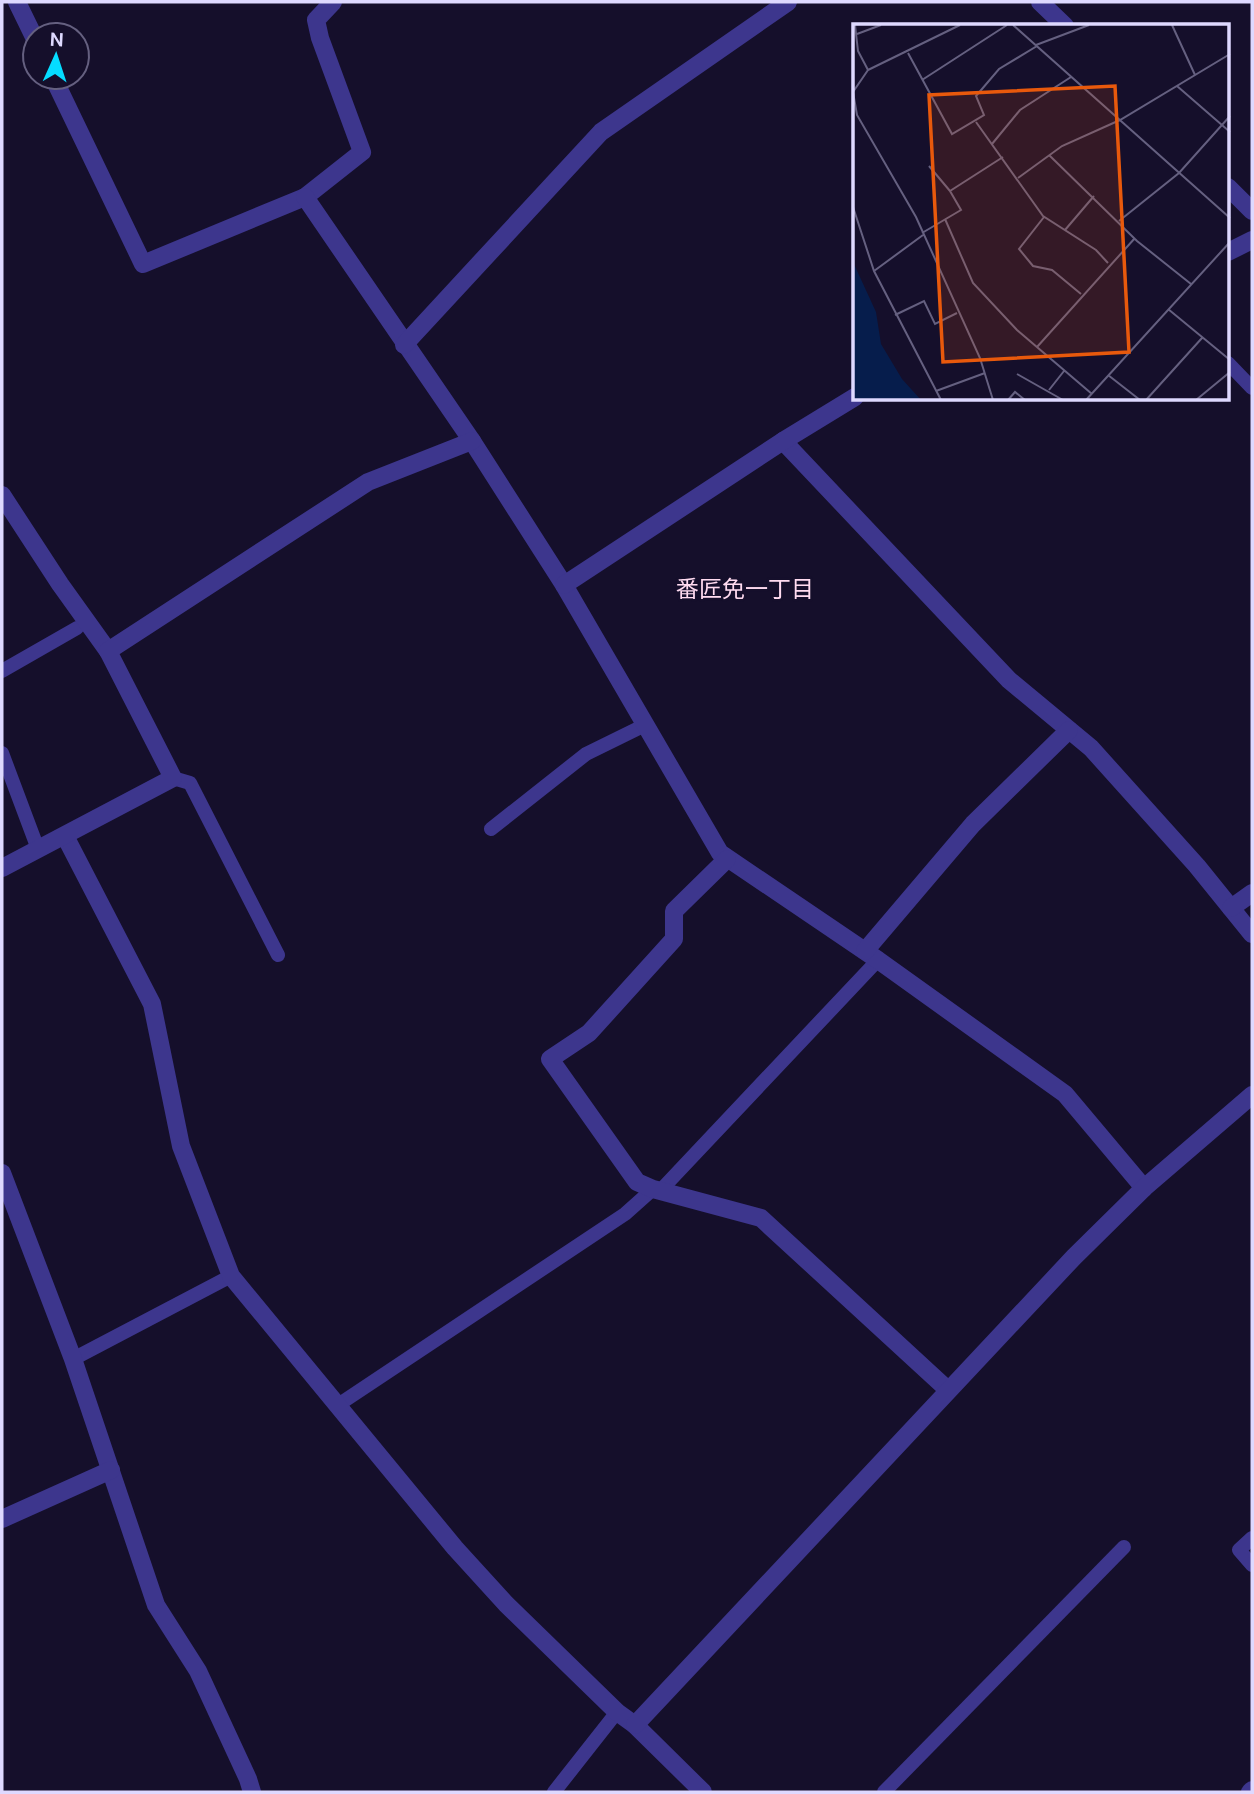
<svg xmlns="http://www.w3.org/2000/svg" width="1254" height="1794" viewBox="0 0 1254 1794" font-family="'DM Sans','Noto Sans JP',sans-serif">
  <rect width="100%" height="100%" fill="#150f2b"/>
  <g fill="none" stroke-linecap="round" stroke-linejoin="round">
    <g stroke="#3d368d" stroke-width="14">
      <path d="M 1228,363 L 1252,388"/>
      <path d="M 2,671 L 77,628"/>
      <path d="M 2,753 L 38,849"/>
      <path d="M 173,778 L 190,783 L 278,955"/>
      <path d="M 491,829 L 586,754 L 645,725"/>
      <path d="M 660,1191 L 878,960"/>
      <path d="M 73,1359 L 231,1276"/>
      <path d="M 338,1405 L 625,1214 L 653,1189"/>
      <path d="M 1252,1538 L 1239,1550 L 1252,1565"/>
      <path d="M 554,1792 L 617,1712"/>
      <path d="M 884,1792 L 1124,1547"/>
    </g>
    <g stroke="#3d368d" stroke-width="18">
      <path d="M 17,2 L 35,39"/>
      <path d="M 1040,2 L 1065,26"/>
      <path d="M 53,77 L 143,264 L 305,197 L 362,152 L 320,38 L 316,20 L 333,2"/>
      <path d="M 1228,187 L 1252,211"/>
      <path d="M 305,197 L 472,441 L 564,585 L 720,853 L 878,960 L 1065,1094 L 1144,1188"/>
      <path d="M 1228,252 L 1252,240"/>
      <path d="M 404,345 L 601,132 L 788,2"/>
      <path d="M 783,441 L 1009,680 L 1091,748 L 1197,866 L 1252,934"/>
      <path d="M 2,495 L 60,584 L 108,651"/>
      <path d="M 564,585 L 783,441 L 855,397"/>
      <path d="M 65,836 L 152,1004 L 181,1146 L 231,1276 L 455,1548 L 506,1604 L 617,1712 L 635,1725 L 703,1792"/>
      <path d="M 727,859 L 674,911 L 674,939 L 589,1033 L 550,1059 L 637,1182 L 653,1189 L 761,1218 L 948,1390"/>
      <path d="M 2,868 L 173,778 L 108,651 L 368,482 L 472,441"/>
      <path d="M 1231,908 L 1252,893"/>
      <path d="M 865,951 L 973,824 L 1069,730"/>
      <path d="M 2,1173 L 73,1359 L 156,1605 L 198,1671 L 248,1779 L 252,1792"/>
      <path d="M 2,1519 L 111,1470"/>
      <path d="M 635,1725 L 1074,1257 L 1144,1188 L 1252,1095"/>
      <path d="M 1250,1792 L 1252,1790"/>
    </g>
  </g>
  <g text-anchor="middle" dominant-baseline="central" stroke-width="5" stroke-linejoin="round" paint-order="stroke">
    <g font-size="23" fill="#ffdbf0" stroke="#150f2b">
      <text x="745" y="589">番匠免一丁目</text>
    </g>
  </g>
  <g transform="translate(853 24)">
    <rect width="376" height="376" fill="#150f2b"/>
    <path d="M 0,238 L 23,288 L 28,320 L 49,355 L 68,376 L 0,376 Z" fill="#061d4c"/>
    <path fill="none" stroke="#656080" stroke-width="2" d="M 2,1 L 5,27 L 15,46 L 0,68 L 4,91 L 63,193 L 127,334 L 140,376M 160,1 L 377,194M 319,1 L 342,51M 4,10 L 28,1M 183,21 L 236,1M 55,29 L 99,110 L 131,91 L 123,72 L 146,45 L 184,22M 15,46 L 107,1M 69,56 L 154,1M 324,62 L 377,108M 123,98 L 190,192 L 243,226 L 255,239M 139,120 L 167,86 L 218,53M 196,131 L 284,217 L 338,260M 76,142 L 97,167M 165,154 L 209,122 L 267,96 L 377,30M 0,183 L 21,247 L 88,376M 191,193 L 166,225 L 180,242 L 199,246 L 228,270M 92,195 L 120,259 L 164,306 L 239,370M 266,197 L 326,149 L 377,92M 212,206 L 241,172M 69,209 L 108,186 L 97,167 L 150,133M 21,247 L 70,211M 315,285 L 377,336M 42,291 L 71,277 L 82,300 L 104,289M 184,323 L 282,214M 164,350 L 210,376M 255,351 L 287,376M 196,366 L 211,347M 83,367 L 132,349M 155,376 L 162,368 L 172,376M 233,376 L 377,218M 293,376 L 349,314M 343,376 L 377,348"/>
    <path fill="#e8590c" fill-opacity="0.15" stroke="#e8590c" stroke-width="3.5" d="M 262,62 L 276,328 L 90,338 L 76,71 Z"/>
    <rect width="376" height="376" fill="none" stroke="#ded9ff" stroke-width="3.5"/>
  </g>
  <rect width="1254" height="1794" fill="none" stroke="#ded9ff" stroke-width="7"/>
  <g transform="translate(56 56) rotate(3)"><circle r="33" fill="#150f2b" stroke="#656080" stroke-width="2"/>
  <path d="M0-5L12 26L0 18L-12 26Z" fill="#05dcff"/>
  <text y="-10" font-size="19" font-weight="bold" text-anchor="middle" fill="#ded9ff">N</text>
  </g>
</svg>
